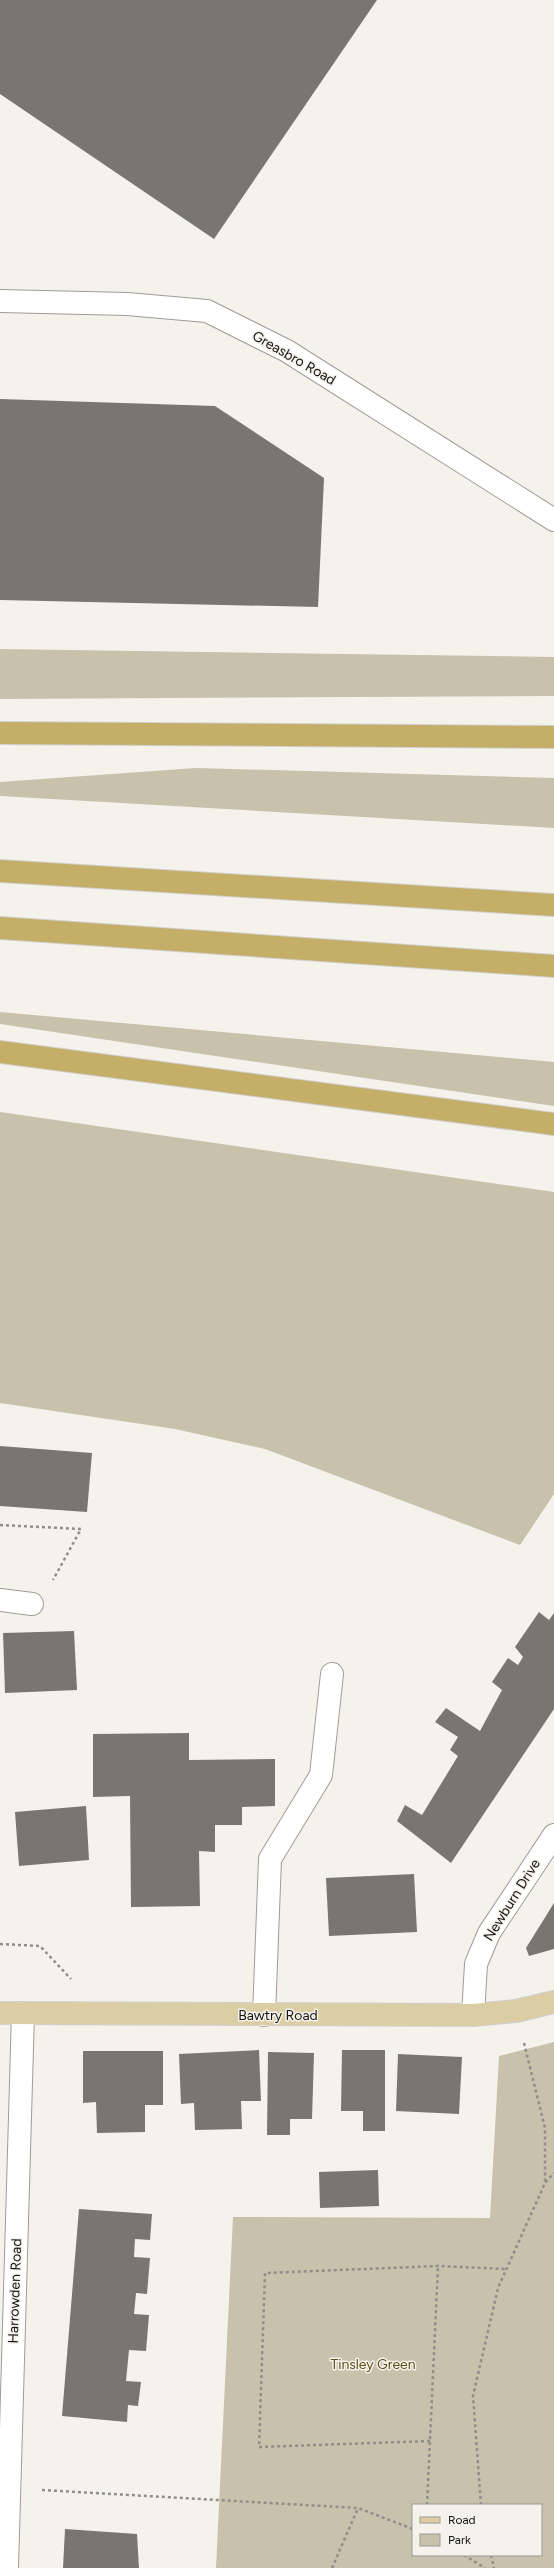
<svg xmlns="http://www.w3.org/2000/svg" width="554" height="2568" viewBox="0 0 554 2568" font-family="Figtree,sans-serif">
  <rect width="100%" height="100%" fill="#f4f2eb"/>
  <g fill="#c8c1ac" fill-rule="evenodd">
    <path d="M 0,649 L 554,657 L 554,696 L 0,699 Z"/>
    <path d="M 196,768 L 554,778 L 554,828 L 0,796 L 0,782 Z"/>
    <path d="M 0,1012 L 554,1062 L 554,1106 L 0,1024 Z"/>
    <path d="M 0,1112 L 554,1192 L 554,1494 L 520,1545 L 265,1449 L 175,1429 L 0,1403 Z"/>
    <path d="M 554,2042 L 554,2568 L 216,2568 L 233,2217 L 490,2218 L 499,2056 ZM 413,2505 L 541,2505 L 541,2555 L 413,2555 Z"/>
  </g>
  <g fill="#787671">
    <path d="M 0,0 L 377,0 L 214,239 L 0,94 Z"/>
    <path d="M 0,399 L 215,406 L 324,478 L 318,607 L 0,600 Z"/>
    <path d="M 0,1446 L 92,1453 L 87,1512 L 0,1506 Z"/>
    <path d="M 539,1612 L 549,1620 L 554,1613 L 554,1709 L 451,1863 L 397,1821 L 405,1805 L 422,1815 L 458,1756 L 450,1750 L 458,1737 L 435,1722 L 446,1708 L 480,1731 L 502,1690 L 492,1682 L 508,1658 L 518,1665 L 523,1657 L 515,1647 Z"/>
    <path d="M 74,1631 L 77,1690 L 5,1693 L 3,1633 Z"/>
    <path d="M 189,1733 L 189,1760 L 275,1759 L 275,1806 L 242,1807 L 242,1825 L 215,1825 L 215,1852 L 199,1851 L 200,1906 L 131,1907 L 130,1796 L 93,1797 L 93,1734 Z"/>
    <path d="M 86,1806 L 89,1860 L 19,1866 L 15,1812 Z"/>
    <path d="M 414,1874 L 417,1932 L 329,1936 L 326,1878 Z"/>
    <path d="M 554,1903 L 554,1949 L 529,1956 L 526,1948 Z"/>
    <path d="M 259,2050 L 261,2101 L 241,2101 L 242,2129 L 195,2130 L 194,2103 L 181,2104 L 179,2054 Z"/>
    <path d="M 342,2050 L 385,2050 L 385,2131 L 363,2131 L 363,2111 L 341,2111 Z"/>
    <path d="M 83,2051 L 163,2051 L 163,2105 L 145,2105 L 145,2132 L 97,2133 L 96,2102 L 83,2103 Z"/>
    <path d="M 268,2052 L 314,2053 L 312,2119 L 290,2119 L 290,2135 L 267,2135 Z"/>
    <path d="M 398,2054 L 462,2057 L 459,2114 L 396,2111 Z"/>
    <path d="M 378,2170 L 379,2206 L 320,2208 L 319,2172 Z"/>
    <path d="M 79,2209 L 152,2214 L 150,2240 L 135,2239 L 134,2257 L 150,2258 L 147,2294 L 136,2293 L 134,2314 L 149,2315 L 146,2351 L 129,2350 L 126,2381 L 141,2382 L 138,2406 L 128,2405 L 127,2422 L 62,2416 Z"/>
    <path d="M 65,2529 L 137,2534 L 139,2568 L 63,2568 Z"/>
  </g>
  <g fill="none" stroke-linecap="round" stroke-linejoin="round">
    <defs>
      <g id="minor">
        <path d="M 0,301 L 127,304 L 207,311 L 287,351 L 554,520"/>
        <path d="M 0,1600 L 32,1604"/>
        <path d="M 264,2015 L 270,1859 L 321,1775 L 332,1674"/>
        <path d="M 473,2015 L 476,1964 L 489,1933 L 554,1835"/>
        <path d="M 7,2568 L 23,2013"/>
      </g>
      <path id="major" d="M 0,2013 L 473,2015 L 516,2011 L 554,2002"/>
      <g id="highway">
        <path d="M 0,733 L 554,737"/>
        <path d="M 0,871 L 554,905"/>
        <path d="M 0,928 L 554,966"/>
        <path d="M 0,1052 L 554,1124"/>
      </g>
    </defs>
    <use href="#minor" stroke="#9e9c97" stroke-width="24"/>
    <use href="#major" stroke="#d0d0cf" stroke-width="24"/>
    <use href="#highway" stroke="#d0d0cf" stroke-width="24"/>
    <g stroke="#8f8e89" stroke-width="2.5" stroke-dasharray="3 3" stroke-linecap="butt">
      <path d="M 0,1525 L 81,1529 L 53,1580"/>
      <path d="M 0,1944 L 40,1946 L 71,1979"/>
      <path d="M 524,2043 L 545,2128 L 545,2183"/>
      <path d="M 430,2441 L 259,2447 L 265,2273 L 438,2266 L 507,2269"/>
      <path d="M 42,2490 L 358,2508 L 413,2529"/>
      <path d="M 427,2505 L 438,2266"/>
      <path d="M 481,2505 L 473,2396 L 498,2288 L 545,2183 L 554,2173"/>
      <path d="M 464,2555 L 485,2568"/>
      <path d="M 491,2555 L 494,2568"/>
      <path d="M 332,2568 L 358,2508"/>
    </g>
    <use href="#minor" stroke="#fff" stroke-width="22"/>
    <use href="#major" stroke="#dccea4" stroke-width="22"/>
    <use href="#highway" stroke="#c5ae68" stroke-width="22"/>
  </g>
  <g text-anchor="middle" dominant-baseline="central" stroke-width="3" stroke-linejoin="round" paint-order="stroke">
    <g font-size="14" fill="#131311" stroke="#f4f2eb">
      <text transform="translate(294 358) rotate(30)">Greasbro Road</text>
      <text transform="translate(512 1900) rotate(-58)">Newburn Drive</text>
      <text x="278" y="2015">Bawtry Road</text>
      <text transform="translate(15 2291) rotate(-88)">Harrowden Road</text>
    </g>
    <g font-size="14" fill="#5e4e19" stroke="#f4f2eb">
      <text x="373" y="2364">Tinsley Green</text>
    </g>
  </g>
  <rect x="412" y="2504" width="130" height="52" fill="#f4f2eb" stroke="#9a9994"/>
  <rect x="420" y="2517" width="20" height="6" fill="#dccea4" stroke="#9a9994"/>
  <text x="448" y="2524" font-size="12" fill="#131311">Road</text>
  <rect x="420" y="2534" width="20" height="12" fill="#c8c1ac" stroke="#9a9994"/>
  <text x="448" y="2544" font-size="12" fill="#131311">Park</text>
</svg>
